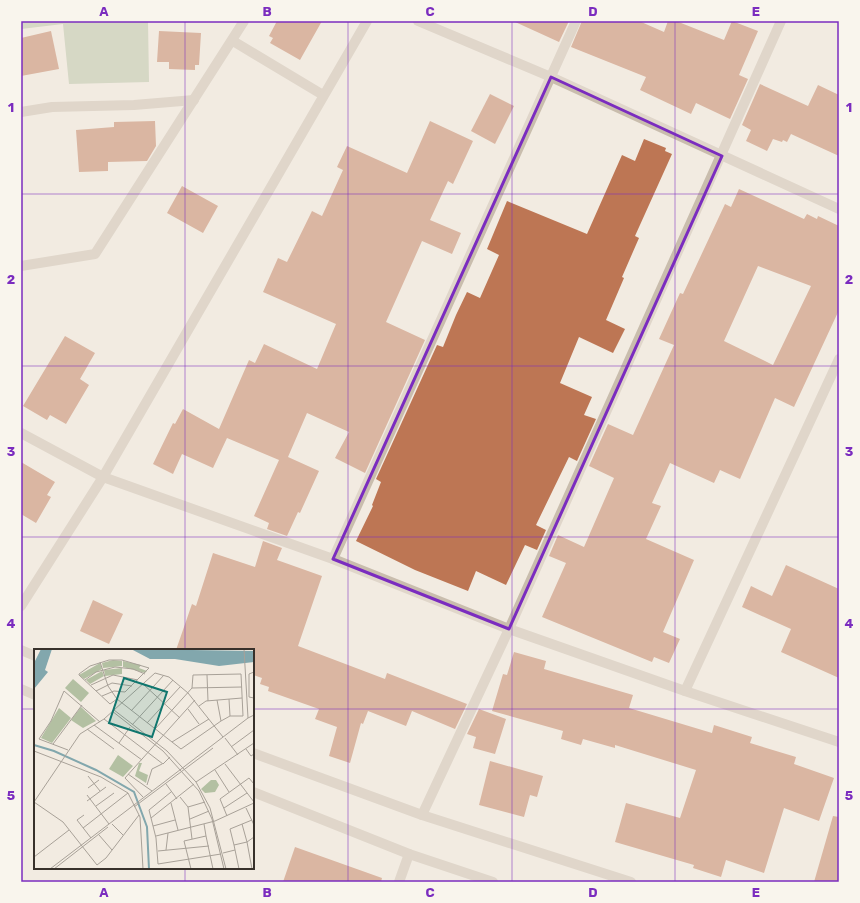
<svg xmlns="http://www.w3.org/2000/svg" width="860" height="903" viewBox="0 0 860 903" font-family="Rubik,sans-serif">
  <rect width="100%" height="100%" fill="#f2ebe1"/>
  <path fill="#b3c0a2" d="M 21,21 L 148,21 L 149,82 L 69,84 L 63,24 L 21,29 Z"/>
  <g fill="#bd7654" fill-rule="evenodd">
    <path d="M 277,21 L 322,21 L 300,60 L 270,43 L 273,38 L 269,36 Z"/>
    <path d="M 513,21 L 569,21 L 559,42 Z"/>
    <path d="M 582,21 L 639,21 L 664,32 L 668,21 L 676,21 L 724,40 L 732,21 L 758,31 L 739,75 L 748,79 L 730,119 L 696,103 L 691,114 L 640,90 L 646,77 L 571,47 Z"/>
    <path d="M 51,31 L 59,69 L 21,76 L 21,38 Z"/>
    <path d="M 159,31 L 201,33 L 199,65 L 195,65 L 195,70 L 169,69 L 169,62 L 157,62 Z"/>
    <path d="M 760,84 L 808,106 L 818,85 L 839,95 L 839,156 L 791,134 L 787,142 L 783,140 L 782,142 L 773,139 L 767,151 L 746,141 L 751,130 L 742,125 Z"/>
    <path d="M 490,94 L 514,106 L 495,144 L 471,131 Z"/>
    <path d="M 155,121 L 156,146 L 147,161 L 108,162 L 108,171 L 79,172 L 76,130 L 114,127 L 114,122 Z"/>
    <path d="M 430,121 L 473,141 L 453,184 L 448,181 L 430,220 L 461,233 L 452,254 L 422,241 L 386,322 L 425,340 L 365,473 L 335,458 L 349,432 L 307,413 L 288,457 L 319,471 L 300,513 L 298,512 L 287,536 L 267,529 L 269,523 L 254,516 L 279,460 L 227,438 L 213,468 L 182,454 L 173,474 L 153,464 L 173,423 L 175,424 L 183,409 L 219,429 L 249,360 L 255,363 L 264,344 L 317,369 L 336,324 L 263,292 L 278,258 L 287,262 L 312,211 L 322,216 L 343,170 L 337,167 L 347,146 L 407,173 Z"/>
    <path d="M 644,139 L 666,148 L 665,151 L 672,154 L 635,236 L 639,238 L 622,277 L 624,278 L 606,320 L 625,329 L 613,353 L 579,337 L 560,383 L 592,397 L 584,415 L 596,419 L 577,461 L 569,457 L 536,525 L 546,530 L 537,550 L 525,545 L 506,585 L 476,571 L 468,591 L 415,570 L 356,541 L 373,506 L 372,505 L 381,482 L 376,479 L 437,345 L 443,347 L 456,315 L 467,292 L 480,298 L 499,255 L 487,249 L 507,201 L 587,234 L 622,155 L 635,161 Z"/>
    <path d="M 182,186 L 218,206 L 203,233 L 167,213 Z"/>
    <path d="M 739,189 L 804,219 L 807,214 L 817,219 L 818,216 L 839,226 L 839,310 L 794,407 L 775,398 L 740,479 L 720,470 L 714,483 L 670,463 L 652,503 L 661,506 L 646,539 L 694,560 L 663,632 L 680,639 L 669,663 L 654,657 L 652,662 L 542,617 L 566,563 L 549,556 L 558,535 L 584,547 L 614,478 L 589,466 L 608,424 L 633,435 L 674,345 L 659,339 L 680,293 L 683,294 L 725,204 L 731,207 ZM 758,266 L 811,286 L 773,365 L 724,341 Z"/>
    <path d="M 65,336 L 95,353 L 80,379 L 89,385 L 66,424 L 50,415 L 47,420 L 23,406 Z"/>
    <path d="M 21,462 L 55,482 L 47,495 L 51,497 L 36,523 L 21,514 Z"/>
    <path d="M 263,541 L 282,548 L 277,560 L 322,576 L 298,646 L 385,679 L 387,673 L 467,704 L 455,729 L 412,711 L 406,726 L 368,711 L 363,724 L 361,723 L 350,763 L 329,756 L 337,727 L 315,719 L 319,709 L 268,691 L 269,687 L 260,684 L 262,678 L 253,675 L 253,650 L 176,650 L 192,604 L 196,606 L 213,553 L 255,567 Z"/>
    <path d="M 786,565 L 839,589 L 839,678 L 781,652 L 791,629 L 742,607 L 751,586 L 772,596 Z"/>
    <path d="M 93,600 L 123,614 L 109,644 L 80,631 Z"/>
    <path d="M 514,652 L 546,661 L 544,669 L 633,695 L 629,708 L 712,733 L 714,725 L 752,737 L 750,743 L 796,757 L 794,764 L 834,778 L 819,821 L 784,808 L 764,873 L 726,860 L 721,877 L 693,868 L 694,865 L 615,842 L 626,803 L 680,818 L 696,770 L 615,745 L 615,748 L 583,739 L 581,745 L 561,739 L 563,731 L 492,711 L 503,674 L 507,675 Z"/>
    <path d="M 479,709 L 506,719 L 495,754 L 473,748 L 476,737 L 467,734 Z"/>
    <path d="M 490,761 L 543,776 L 537,797 L 530,795 L 524,817 L 479,805 Z"/>
    <path d="M 833,816 L 839,817 L 839,882 L 814,882 Z"/>
    <path d="M 295,847 L 382,878 L 381,882 L 283,882 Z"/>
  </g>
  <g fill="none" stroke-linecap="round" stroke-linejoin="round">
    <g stroke="#c9bdad" stroke-width="10">
      <path d="M 418,21 L 551,77 L 839,209"/>
      <path d="M 233,41 L 323,95"/>
      <path d="M 21,112 L 52,107 L 134,105 L 194,100"/>
      <path d="M 21,266 L 95,254 L 244,21"/>
      <path d="M 21,433 L 103,477 L 333,559 L 509,629 L 685,691 L 839,742"/>
      <path d="M 333,559 L 576,21"/>
      <path d="M 685,691 L 839,359"/>
      <path d="M 422,815 L 509,629 L 781,21"/>
      <path d="M 399,882 L 409,854"/>
    </g>
    <g stroke="#c9bdad" stroke-width="10">
      <path d="M 21,606 L 103,477 L 367,21"/>
      <path d="M 21,650 L 35,656"/>
      <path d="M 21,689 L 35,695"/>
      <path d="M 253,753 L 422,815 L 631,882"/>
      <path d="M 253,792 L 409,854 L 493,882"/>
    </g>
  </g>
  <path d="M0 0H860V903H0ZM 551,77 L 722,156 L 509,629 L 333,559 Z" fill="#f2ebe1" fill-opacity=".55" fill-rule="evenodd"/>
  <path fill="none" stroke="#7b2cbf" stroke-width="3" stroke-linejoin="round" d="M 551,77 L 722,156 L 509,629 L 333,559 Z"/>
  <path fill="none" stroke="#7b2cbf" stroke-width="1" stroke-opacity="0.55" d="M 185,21 L 185,650M 348,21 L 348,882M 512,21 L 512,882M 675,21 L 675,882M 21,194 L 839,194M 21,366 L 839,366M 21,537 L 839,537M 21,709 L 35,709M 253,709 L 839,709M 185,868 L 185,882"/>
  <g transform="translate(34 649)">
    <rect width="220" height="220" fill="#f2ebe1"/>
    <path d="M 79,11 L 88,12 L 88,17 L 69,19 L 68,14 ZM 89,12 L 107,16 L 105,19 L 113,22 L 111,24 L 89,18 ZM 66,14 L 68,20 L 50,30 L 45,26 ZM 88,19 L 88,25 L 71,27 L 70,21 ZM 68,22 L 70,27 L 56,35 L 52,31 ZM 39,30 L 55,44 L 47,53 L 31,39 ZM 47,58 L 62,72 L 49,79 L 37,71 ZM 25,59 L 37,69 L 18,94 L 7,89 ZM 84,106 L 99,117 L 89,128 L 75,120 ZM 105,114 L 108,114 L 105,122 L 114,126 L 112,134 L 101,127 ZM 177,131 L 182,131 L 185,136 L 181,143 L 171,144 L 167,140 Z" fill="#b3c0a2"/>
    <path d="M 7,0 L 18,0 L 11,21 L 14,23 L 0,40 L 0,14 ZM 97,0 L 220,2 L 220,13 L 185,17 L 141,10 L 116,10 Z" fill="#82a7ad"/>
    <path fill="none" stroke="#82a7ad" stroke-width="2" d="M 0,96 L 20,102 L 62,121 L 100,143 L 113,178 L 115,220"/>
    <path fill="none" stroke="#a8a198" stroke-width="1" d="M 210,0 L 214,69 L 220,66M 66,13 L 74,37 L 83,50 L 138,93 L 175,70M 220,23 L 215,25 L 215,48 L 220,49M 173,26 L 174,52M 51,31 L 62,23 L 81,18 L 99,20 L 111,25M 109,35 L 146,69M 57,36 L 79,26 L 104,31M 158,39 L 208,38M 62,42 L 78,34 L 98,37M 68,47 L 80,42 L 91,43 L 115,19 L 88,11 L 75,11 L 56,17 L 45,25 L 45,26 L 76,55 L 83,50M 195,50 L 196,67M 183,51 L 187,72M 165,57 L 172,52 L 208,49M 154,60 L 165,75M 80,61 L 133,102 L 162,133 L 176,159 L 192,220M 78,62 L 129,102 L 165,142 L 178,170 L 190,220M 97,62 L 130,26M 70,70 L 129,115 L 136,108M 113,74 L 146,38M 60,76 L 108,111M 98,76 L 139,31M 53,80 L 80,100M 121,80 L 158,39 L 159,26 L 207,25 L 209,67 L 196,67 L 187,72 L 147,100 L 138,93M 191,89 L 204,106M 85,94 L 96,78M 19,95 L 48,56M 197,98 L 220,81M 212,100 L 217,107 L 220,105M 34,101 L 5,90 L 17,72 L 30,42 L 66,73M 0,102 L 67,128 L 94,144 L 106,168 L 109,220M 191,115 L 220,153M 181,121 L 195,143M 94,125 L 118,142M 54,127 L 66,142M 162,133 L 220,94M 132,135 L 143,150M 113,136 L 118,120 L 128,115M 54,139 L 65,131M 137,143 L 115,161 L 122,189 L 124,215 L 187,205M 53,146 L 75,175M 109,148 L 91,129 L 161,51M 146,148 L 154,158 L 158,190M 53,152 L 72,138M 0,153 L 46,85 L 70,70 L 121,24 L 135,28 L 154,44 L 189,88M 0,153 L 29,173 L 63,216 L 72,209 L 105,166M 137,154 L 144,181M 62,157 L 80,144M 100,158 L 179,99M 154,158 L 171,153M 190,159 L 213,144M 212,159 L 220,176M 50,166 L 43,171 L 57,189M 193,167 L 186,150 L 215,129 L 220,135M 117,169 L 160,135M 156,170 L 175,162M 78,175 L 89,186M 170,175 L 172,187M 208,175 L 213,193 L 220,188M 119,177 L 141,171M 49,179 L 94,144M 65,186 L 78,201M 122,187 L 181,172 L 220,154M 200,196 L 196,180 L 218,171M 132,201 L 134,184M 124,202 L 175,197M 189,204 L 201,201M 0,208 L 35,181M 16,220 L 214,69M 20,220 L 74,178M 157,220 L 150,192 L 172,187 L 179,220M 205,220 L 200,196 L 213,193 L 218,220"/>
    <path fill="#0f766e" fill-opacity="0.15" stroke="#0f766e" stroke-width="2" d="M 90,29 L 133,43 L 118,88 L 75,74 Z"/>
    <rect width="220" height="220" fill="none" stroke="#38312b" stroke-width="2"/>
  </g>
  <rect width="860" height="903" fill="none" stroke="#f9f5ed" stroke-width="44"/>
  <rect x="22" y="22" width="816" height="859" fill="none" stroke="#7b2cbf" stroke-width="1.5"/>
  <g font-size="13" text-anchor="middle" font-weight="bold" fill="#7b2cbf">
    <text x="104" y="16">A</text>
    <text x="267" y="16">B</text>
    <text x="430" y="16">C</text>
    <text x="593" y="16">D</text>
    <text x="756" y="16">E</text>
    <text x="11" y="112">1</text>
    <text x="849" y="112">1</text>
    <text x="11" y="284">2</text>
    <text x="849" y="284">2</text>
    <text x="11" y="456">3</text>
    <text x="849" y="456">3</text>
    <text x="11" y="628">4</text>
    <text x="849" y="628">4</text>
    <text x="11" y="800">5</text>
    <text x="849" y="800">5</text>
    <text x="104" y="897">A</text>
    <text x="267" y="897">B</text>
    <text x="430" y="897">C</text>
    <text x="593" y="897">D</text>
    <text x="756" y="897">E</text>
  </g>
</svg>
